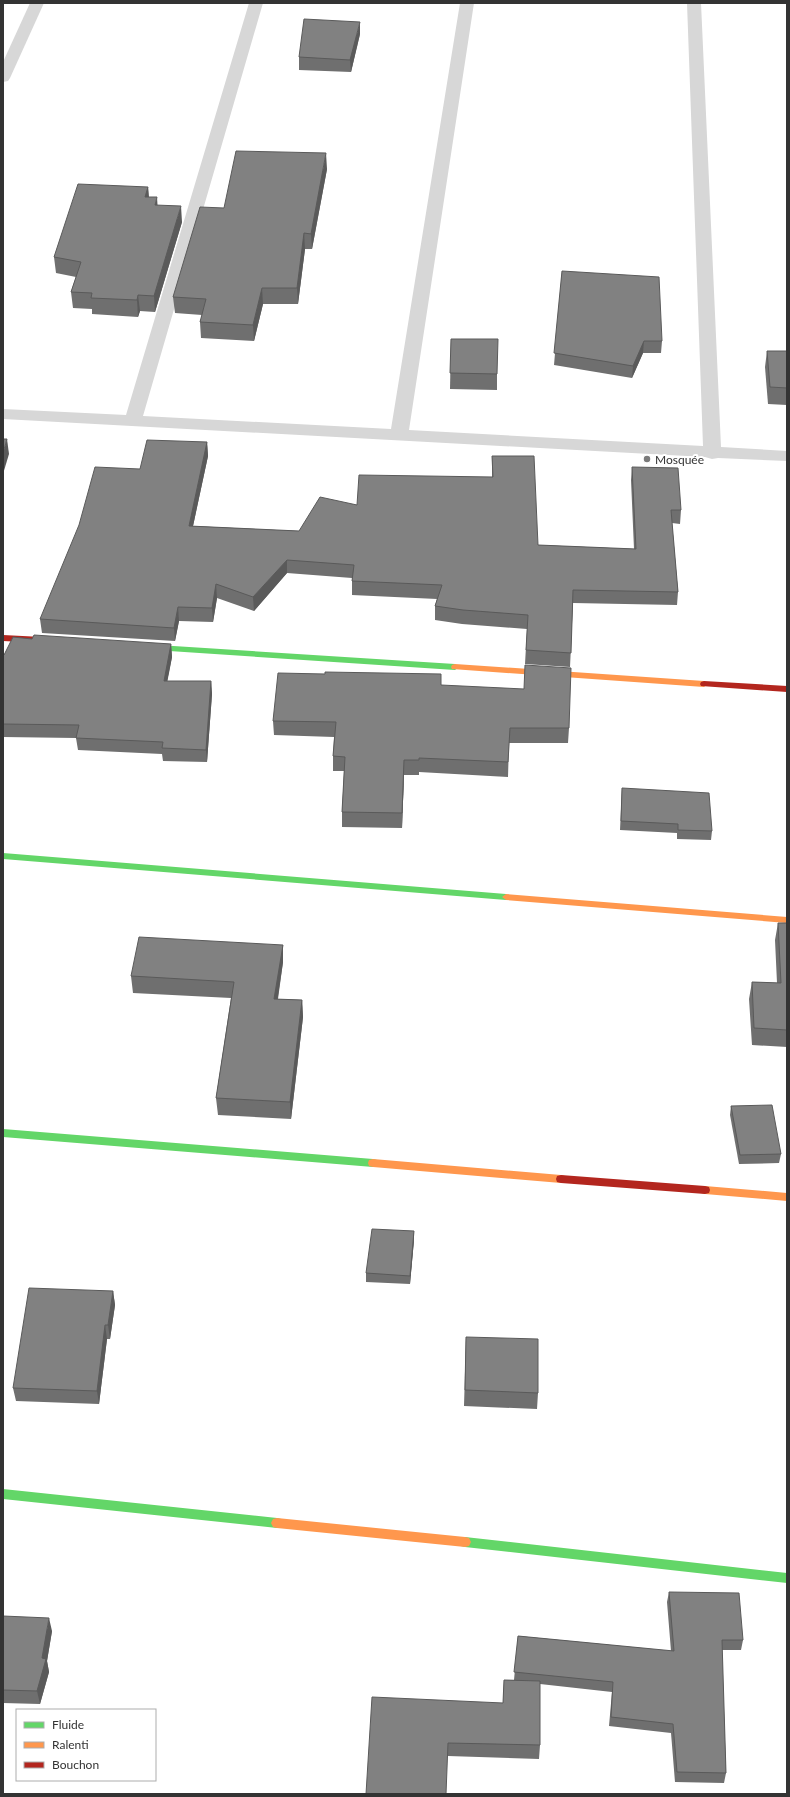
<svg xmlns="http://www.w3.org/2000/svg" width="790" height="1797" viewBox="0 0 790 1797" font-family="Lato,sans-serif">
  <rect width="100%" height="100%" fill="#fff"/>
  <g fill="none" stroke-linecap="round" stroke-linejoin="round">
    <g fill="#d7d7d7" fill-rule="evenodd">
      <path d="M 30,3 L 44,3 L 10,78 L 8,81 L 3,82 L 3,62 Z"/>
      <path d="M 249,3 L 263,3 L 143,416 L 391,429 L 460,3 L 474,3 L 409,430 L 703,446 L 687,3 L 701,3 L 721,447 L 787,451 L 787,461 L 718,458 L 712,459 L 705,457 L 3,419 L 3,409 L 126,415 Z"/>
    </g>
    <g fill="#63d668" fill-rule="evenodd">
      <path d="M 142,644 L 455,664 L 459,667 L 455,670 L 139,649 L 138,647 Z"/>
      <path d="M 3,853 L 506,894 L 510,897 L 506,900 L 3,859 Z"/>
      <path d="M 3,1129 L 373,1159 L 377,1160 L 378,1163 L 377,1166 L 373,1167 L 3,1137 Z"/>
      <path d="M 3,1489 L 277,1518 L 281,1519 L 283,1523 L 281,1527 L 277,1528 L 3,1499 Z"/>
      <path d="M 465,1537 L 787,1573 L 787,1583 L 465,1547 L 461,1546 L 459,1542 L 461,1538 Z"/>
    </g>
    <g fill="#ff974d" fill-rule="evenodd">
      <path d="M 455,664 L 704,681 L 708,684 L 704,687 L 452,669 L 451,667 L 452,665 Z"/>
      <path d="M 506,894 L 787,917 L 787,923 L 506,900 L 502,897 Z"/>
      <path d="M 373,1159 L 561,1175 L 565,1176 L 566,1179 L 565,1182 L 561,1183 L 373,1167 L 369,1166 L 368,1163 L 369,1160 Z"/>
      <path d="M 705,1186 L 787,1193 L 787,1201 L 705,1194 L 701,1193 L 700,1190 L 701,1187 Z"/>
      <path d="M 277,1518 L 465,1537 L 469,1538 L 471,1542 L 469,1546 L 465,1547 L 277,1528 L 273,1527 L 271,1523 L 273,1519 Z"/>
    </g>
    <g fill="#b3261e" fill-rule="evenodd">
      <path d="M 3,635 L 42,637 L 46,640 L 42,643 L 3,641 Z"/>
      <path d="M 704,681 L 787,686 L 787,692 L 701,686 L 700,684 L 701,682 Z"/>
      <path d="M 561,1175 L 705,1186 L 709,1187 L 710,1190 L 709,1193 L 705,1194 L 561,1183 L 557,1182 L 556,1179 L 557,1176 Z"/>
    </g>
  </g>
  <g fill="#6f6f6f">
    <path d="M 360,34 L 351,72 L 299,70 L 299,57 Z"/>
    <path d="M 327,169 L 312,249 L 305,249 L 298,304 L 263,304 L 254,341 L 201,338 L 200,322 L 202,315 L 175,313 L 173,297 L 224,208 Z"/>
    <path d="M 148,187 L 149,197 L 157,205 L 182,222 L 155,312 L 140,311 L 138,317 L 92,314 L 92,309 L 73,308 L 71,292 L 76,277 L 56,273 L 54,257 Z"/>
    <path d="M 562,271 L 662,341 L 661,353 L 643,353 L 632,378 L 554,365 Z"/>
    <path d="M 451,339 L 497,374 L 497,390 L 450,389 Z"/>
    <path d="M 767,351 L 787,351 L 787,405 L 768,404 L 765,367 Z"/>
    <path d="M 207,442 L 208,456 L 193,526 L 299,531 L 357,505 L 492,477 L 492,456 L 538,545 L 634,549 L 631,480 L 632,467 L 681,510 L 680,524 L 672,523 L 678,592 L 677,605 L 573,603 L 570,667 L 525,664 L 527,629 L 462,624 L 435,620 L 435,606 L 437,599 L 352,595 L 352,578 L 287,573 L 254,611 L 217,598 L 213,622 L 179,621 L 175,641 L 42,633 L 40,619 Z"/>
    <path d="M 32,639 L 171,644 L 172,657 L 167,681 L 211,681 L 212,694 L 207,762 L 163,761 L 162,754 L 78,750 L 76,738 L 3,737 L 3,655 Z"/>
    <path d="M 441,685 L 569,728 L 568,743 L 509,743 L 508,777 L 419,772 L 419,775 L 404,775 L 402,828 L 342,827 L 342,812 L 344,771 L 333,771 L 333,756 L 334,737 L 274,735 L 273,721 Z"/>
    <path d="M 622,788 L 712,831 L 711,840 L 677,839 L 677,833 L 620,830 Z"/>
    <path d="M 778,923 L 787,923 L 787,1047 L 752,1045 L 749,999 L 752,982 L 777,983 L 775,940 Z"/>
    <path d="M 283,945 L 283,962 L 278,999 L 302,1000 L 303,1017 L 291,1119 L 218,1115 L 216,1098 L 231,998 L 133,993 L 131,976 Z"/>
    <path d="M 731,1106 L 781,1154 L 779,1163 L 739,1164 L 730,1115 Z"/>
    <path d="M 414,1231 L 414,1240 L 410,1284 L 366,1282 L 366,1273 Z"/>
    <path d="M 113,1291 L 115,1305 L 110,1339 L 107,1339 L 99,1404 L 16,1401 L 13,1388 Z"/>
    <path d="M 466,1337 L 538,1393 L 537,1409 L 464,1406 Z"/>
    <path d="M 669,1592 L 743,1640 L 741,1650 L 722,1650 L 726,1773 L 724,1783 L 675,1782 L 671,1733 L 609,1726 L 612,1692 L 540,1684 L 540,1745 L 539,1759 L 448,1756 L 366,1794 L 503,1703 L 504,1680 L 514,1680 L 518,1636 L 671,1651 L 667,1602 Z"/>
    <path d="M 3,1616 L 52,1631 L 47,1661 L 49,1672 L 40,1704 L 3,1703 Z"/>
  </g>
  <g fill="#5a5a5a">
    <path d="M 360,22 L 360,34 L 351,72 L 350,60 Z"/>
    <path d="M 326,153 L 327,169 L 312,249 L 311,234 Z"/>
    <path d="M 148,187 L 149,203 L 145,197 Z"/>
    <path d="M 157,197 L 158,213 L 155,205 Z"/>
    <path d="M 181,206 L 182,222 L 155,312 L 154,296 Z"/>
    <path d="M 304,233 L 305,249 L 298,304 L 297,288 Z"/>
    <path d="M 262,288 L 263,304 L 254,341 L 253,325 Z"/>
    <path d="M 138,295 L 140,311 L 138,317 L 137,300 Z"/>
    <path d="M 644,341 L 643,353 L 632,378 L 633,366 Z"/>
    <path d="M 7,439 L 9,454 L 3,474 L 3,453 Z"/>
    <path d="M 207,442 L 208,456 L 190,540 L 189,526 Z"/>
    <path d="M 287,560 L 287,573 L 254,611 L 253,597 Z"/>
    <path d="M 216,584 L 217,598 L 213,622 L 212,608 Z"/>
    <path d="M 178,607 L 179,621 L 175,641 L 174,628 Z"/>
    <path d="M 171,644 L 172,657 L 165,694 L 164,681 Z"/>
    <path d="M 211,681 L 212,694 L 207,762 L 206,750 Z"/>
    <path d="M 404,760 L 404,775 L 402,828 L 402,813 Z"/>
    <path d="M 283,945 L 283,962 L 275,1016 L 274,999 Z"/>
    <path d="M 302,1000 L 303,1017 L 291,1119 L 290,1102 Z"/>
    <path d="M 414,1231 L 414,1240 L 410,1284 L 410,1276 Z"/>
    <path d="M 113,1291 L 115,1305 L 110,1339 L 108,1325 Z"/>
    <path d="M 105,1325 L 107,1339 L 99,1404 L 97,1391 Z"/>
    <path d="M 49,1618 L 52,1631 L 47,1661 L 49,1672 L 40,1704 L 37,1691 L 42,1658 Z"/>
  </g>
  <g fill="#818181" stroke="#5a5a5a">
    <path d="M 304,19 L 360,22 L 350,60 L 299,57 Z"/>
    <path d="M 236,151 L 326,153 L 311,234 L 304,233 L 297,288 L 262,288 L 253,325 L 200,322 L 206,299 L 173,297 L 200,207 L 224,208 Z"/>
    <path d="M 78,184 L 148,187 L 145,197 L 157,197 L 155,205 L 181,206 L 154,296 L 138,295 L 137,300 L 91,298 L 92,293 L 71,292 L 81,262 L 54,257 Z"/>
    <path d="M 562,271 L 659,277 L 662,341 L 644,341 L 633,366 L 554,353 Z"/>
    <path d="M 451,339 L 498,339 L 497,374 L 450,373 Z"/>
    <path d="M 767,351 L 787,351 L 787,388 L 770,387 Z"/>
    <path d="M 3,439 L 7,439 L 3,453 Z"/>
    <path d="M 147,440 L 207,442 L 189,526 L 299,531 L 320,497 L 357,505 L 359,475 L 493,477 L 492,456 L 534,456 L 538,545 L 636,549 L 632,467 L 678,468 L 681,510 L 671,510 L 678,592 L 573,590 L 571,653 L 526,650 L 528,615 L 463,610 L 435,606 L 442,585 L 352,581 L 354,565 L 287,560 L 253,597 L 216,584 L 212,608 L 178,607 L 174,628 L 40,619 L 79,525 L 95,467 L 140,469 Z"/>
    <path d="M 34,635 L 171,644 L 164,681 L 211,681 L 206,750 L 162,748 L 163,742 L 76,738 L 79,725 L 3,724 L 3,655 L 4,655 L 13,637 L 32,639 Z"/>
    <path d="M 525,665 L 571,668 L 569,728 L 510,728 L 508,762 L 419,758 L 419,760 L 404,760 L 402,813 L 342,812 L 345,757 L 333,756 L 336,722 L 273,721 L 278,673 L 325,674 L 325,672 L 441,674 L 441,685 L 524,689 Z"/>
    <path d="M 622,788 L 709,793 L 712,831 L 678,830 L 678,824 L 621,821 Z"/>
    <path d="M 778,923 L 787,923 L 787,1030 L 754,1028 L 752,982 L 781,983 Z"/>
    <path d="M 139,937 L 283,945 L 274,999 L 302,1000 L 290,1102 L 216,1098 L 234,982 L 131,976 Z"/>
    <path d="M 772,1105 L 781,1154 L 740,1155 L 731,1106 Z"/>
    <path d="M 372,1229 L 414,1231 L 410,1276 L 366,1273 Z"/>
    <path d="M 29,1288 L 113,1291 L 108,1325 L 105,1325 L 97,1391 L 13,1388 Z"/>
    <path d="M 466,1337 L 538,1339 L 538,1393 L 465,1390 Z"/>
    <path d="M 669,1592 L 739,1593 L 743,1640 L 722,1640 L 726,1773 L 677,1772 L 673,1724 L 611,1717 L 613,1682 L 514,1672 L 518,1636 L 674,1651 Z"/>
    <path d="M 3,1616 L 49,1618 L 42,1658 L 46,1659 L 37,1691 L 3,1690 Z"/>
    <path d="M 504,1680 L 540,1681 L 540,1745 L 448,1743 L 446,1794 L 366,1794 L 372,1697 L 503,1703 Z"/>
  </g>
  <circle fill="#7a7a7a" stroke="#fff" stroke-width="1.5" cx="647" cy="459" r="4"/>
  <g text-anchor="middle" dominant-baseline="central" stroke-width="4" stroke-linejoin="round" paint-order="stroke">
    <g font-size="12" fill="#333" stroke="#fff" text-anchor="start">
      <text x="655" y="459">Mosquée</text>
    </g>
  </g>
  <rect width="790" height="1797" fill="none" stroke="#333333" stroke-width="8"/>
  <rect x="16" y="1709" width="140" height="72" fill="#ffffff" stroke="#adadad"/>
  <rect x="24" y="1722" width="20" height="6" fill="#63d668" stroke="#adadad"/>
  <text x="52" y="1729" font-size="12" fill="#333333">Fluide</text>
  <rect x="24" y="1742" width="20" height="6" fill="#ff974d" stroke="#adadad"/>
  <text x="52" y="1749" font-size="12" fill="#333333">Ralenti</text>
  <rect x="24" y="1762" width="20" height="6" fill="#b3261e" stroke="#adadad"/>
  <text x="52" y="1769" font-size="12" fill="#333333">Bouchon</text>
</svg>
